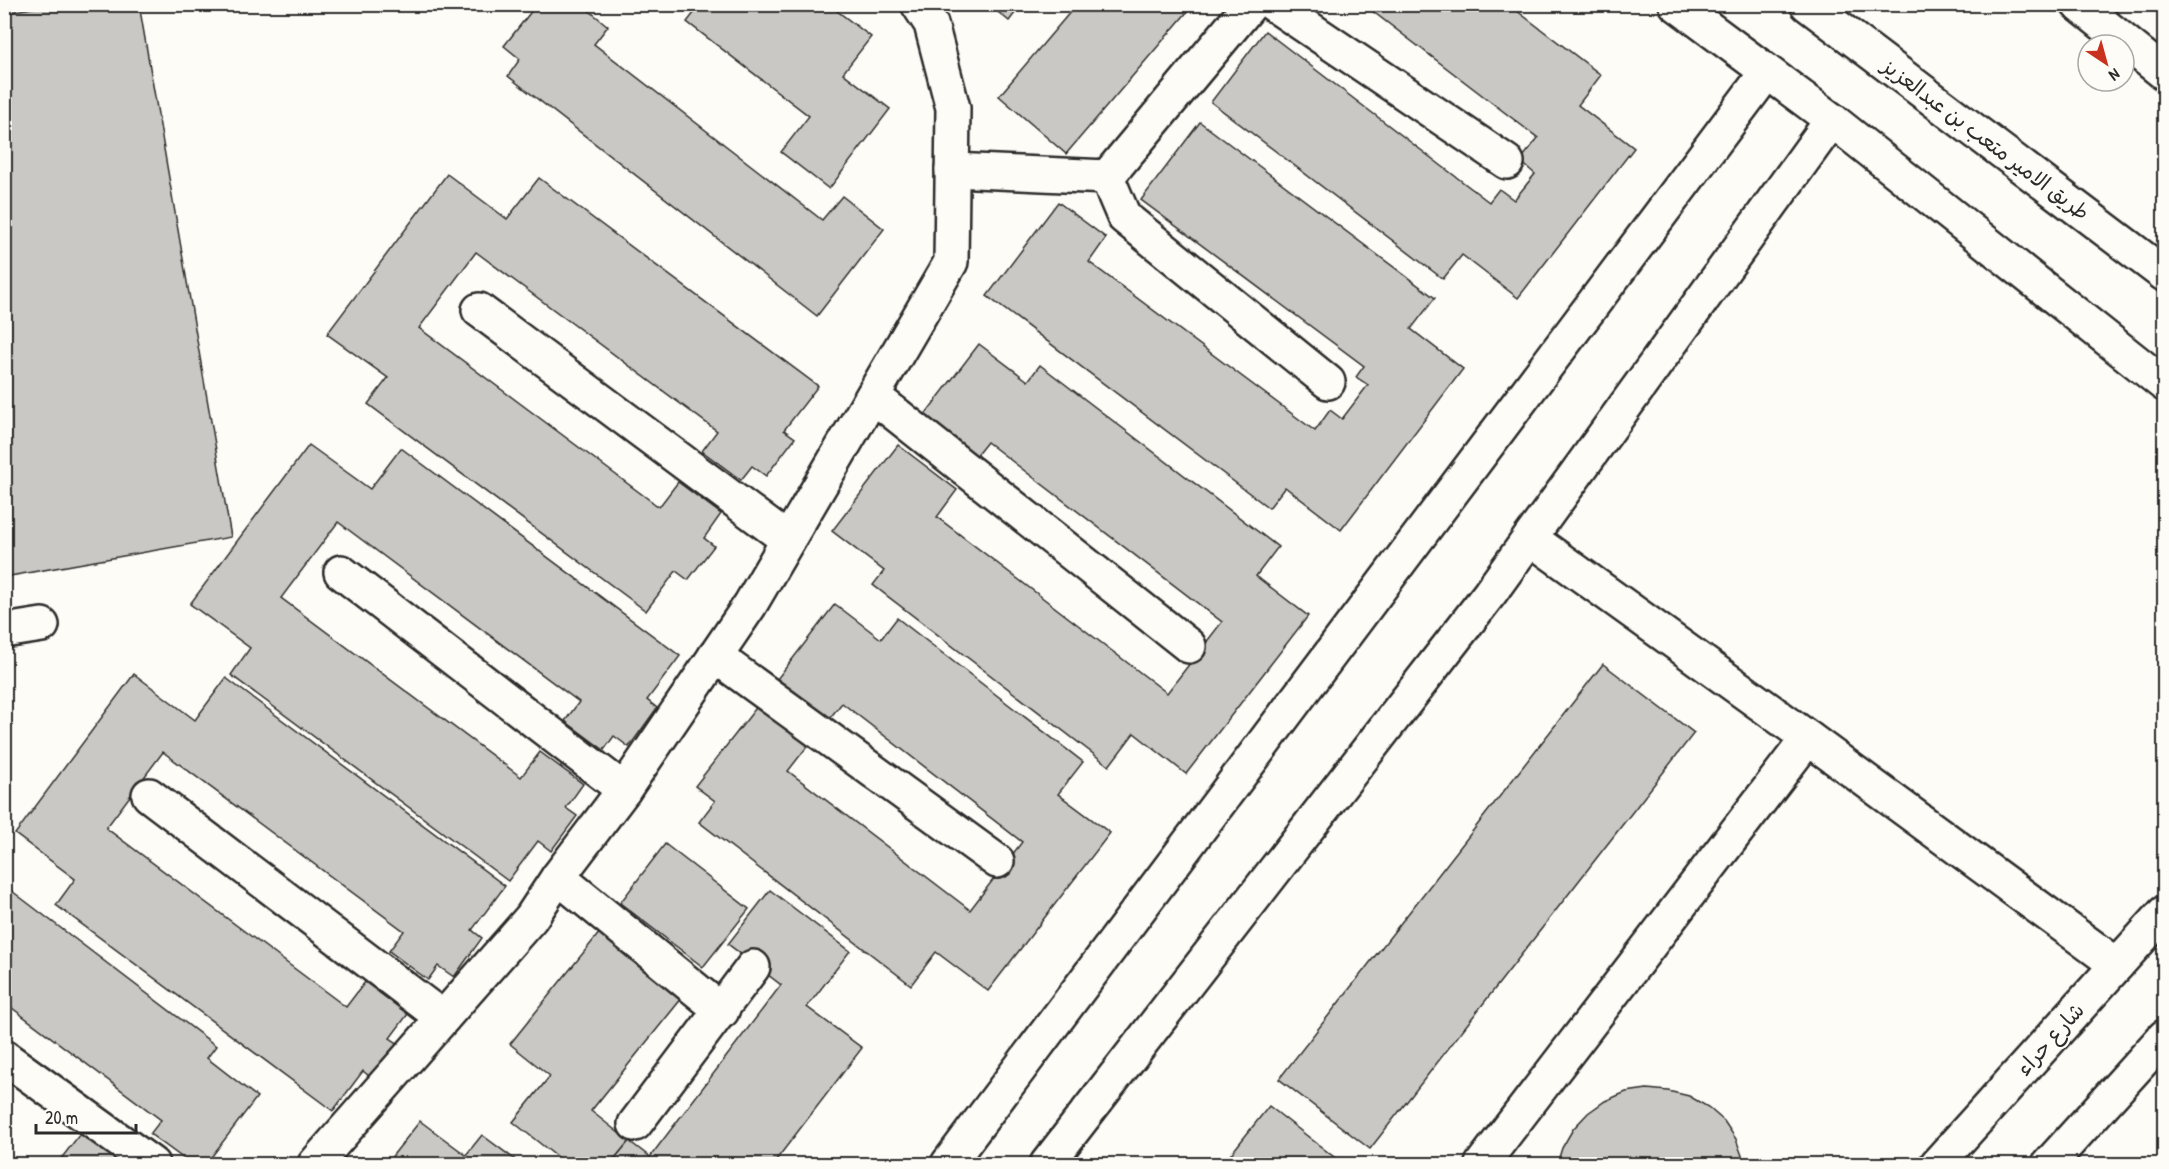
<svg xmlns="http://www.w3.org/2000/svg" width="2169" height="1169" viewBox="0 0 2169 1169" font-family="'Patrick Hand','Playpen Sans Arabic',sans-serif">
  <rect width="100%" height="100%" fill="#fdfcf7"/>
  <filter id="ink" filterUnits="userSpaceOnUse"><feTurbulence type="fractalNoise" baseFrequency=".0167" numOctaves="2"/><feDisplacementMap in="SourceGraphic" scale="12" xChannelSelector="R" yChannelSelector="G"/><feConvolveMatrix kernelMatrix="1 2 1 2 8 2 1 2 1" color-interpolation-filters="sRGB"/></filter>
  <g filter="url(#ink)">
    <g fill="#c9c8c4" stroke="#2b2b2b" stroke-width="1.5">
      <path d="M 54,4 L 139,4 L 231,537 L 4,577 L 4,13 Z"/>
      <path d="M 537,4 L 581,4 L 608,26 L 594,44 L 822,220 L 842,196 L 884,229 L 817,316 L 508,76 L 520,59 L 504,46 Z"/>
      <path d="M 701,4 L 828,4 L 871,37 L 843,73 L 890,109 L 829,189 L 781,152 L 809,116 L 687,22 Z"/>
      <path d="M 988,4 L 1022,4 L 1009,21 Z"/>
      <path d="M 1077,4 L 1194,4 L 1066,154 L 999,96 Z"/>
      <path d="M 1363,4 L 1508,4 L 1601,75 L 1578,105 L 1634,148 L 1518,298 L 1462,255 L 1443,279 L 1211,102 L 1265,31 L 1489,202 L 1499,189 L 1514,200 L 1535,174 L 1520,161 L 1538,138 Z"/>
      <path d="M 1200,122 L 1435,298 L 1411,329 L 1463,369 L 1341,530 L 1285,487 L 1269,508 L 987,296 L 1058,202 L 1106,238 L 1089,262 L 1315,431 L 1330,410 L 1342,419 L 1368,385 L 1356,377 L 1364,366 L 1141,200 Z"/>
      <path d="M 447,174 L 507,219 L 539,178 L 818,386 L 784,430 L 795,438 L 766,476 L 752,466 L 741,480 L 702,451 L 717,431 L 476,252 L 419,328 L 659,507 L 678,482 L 721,514 L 704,538 L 714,546 L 688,580 L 676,571 L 646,611 L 368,404 L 388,378 L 327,334 Z"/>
      <path d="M 979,344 L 1028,381 L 1040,365 L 1278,547 L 1256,576 L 1308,616 L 1186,774 L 1134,733 L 1109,766 L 873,585 L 884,571 L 832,531 L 898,445 L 957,490 L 937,517 L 1167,693 L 1222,622 L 987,442 L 972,461 L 920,421 Z"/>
      <path d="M 309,445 L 370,489 L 401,448 L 680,656 L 647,700 L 657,708 L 629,747 L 614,736 L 604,750 L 565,721 L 579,702 L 338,522 L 281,598 L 521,777 L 540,752 L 583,784 L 566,808 L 577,816 L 551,851 L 538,841 L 508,881 L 231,675 L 250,648 L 190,604 Z"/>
      <path d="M 835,604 L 881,639 L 897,618 L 1083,762 L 1058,794 L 1110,833 L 988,991 L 936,952 L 911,985 L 699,822 L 715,801 L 695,786 L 759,704 L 810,743 L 788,771 L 970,910 L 1022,842 L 842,703 L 829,719 L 777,679 Z"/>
      <path d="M 1603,664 L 1694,733 L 1370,1149 L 1279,1079 Z"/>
      <path d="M 134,674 L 195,720 L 226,678 L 505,886 L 472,930 L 482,938 L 454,977 L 438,966 L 428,980 L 389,951 L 404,931 L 163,752 L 106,828 L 346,1007 L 365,982 L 408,1014 L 390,1038 L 402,1046 L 375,1081 L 363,1071 L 333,1111 L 56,905 L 75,879 L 15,834 Z"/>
      <path d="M 665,844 L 749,909 L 703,967 L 620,903 Z"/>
      <path d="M 4,885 L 216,1046 L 207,1058 L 257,1097 L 206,1164 L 191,1164 L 150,1134 L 161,1120 L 4,1002 Z"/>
      <path d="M 770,890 L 850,951 L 807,1007 L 862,1048 L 773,1164 L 610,1164 L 629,1141 L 650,1157 L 781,985 L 728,944 Z"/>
      <path d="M 600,932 L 682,998 L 591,1111 L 629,1141 L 610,1164 L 566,1164 L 513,1122 L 550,1076 L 510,1044 Z"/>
      <path d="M 1647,1089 L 1668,1091 L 1689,1096 L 1708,1107 L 1724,1121 L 1736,1139 L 1745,1164 L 1557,1164 L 1562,1148 L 1573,1129 L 1588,1113 L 1605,1101 L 1626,1092 Z"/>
      <path d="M 1269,1106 L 1343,1164 L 1223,1164 Z"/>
      <path d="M 420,1121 L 466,1155 L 482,1135 L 521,1164 L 386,1164 Z"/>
      <path d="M 83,1130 L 129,1164 L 57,1164 Z"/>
    </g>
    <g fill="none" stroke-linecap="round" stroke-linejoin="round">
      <defs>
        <g id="minor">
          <path d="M 1273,4 L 1507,162"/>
          <path d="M 1676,4 L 1832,120 L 2164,384"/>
          <path d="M 952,170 L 1107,177 L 1251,4"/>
          <path d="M 1107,177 L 1124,217 L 1328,382"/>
          <path d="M 479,310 L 788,540"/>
          <path d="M 873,396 L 1189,646"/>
          <path d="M 1530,538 L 1808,738 L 2117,965"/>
          <path d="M 341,572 L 624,790"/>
          <path d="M 4,631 L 42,625"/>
          <path d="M 715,656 L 997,861"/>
          <path d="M 149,795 L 443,1018"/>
          <path d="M 558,877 L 722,1011"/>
          <path d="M 4,1057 L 152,1164"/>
          <path d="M 635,1124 L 753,967"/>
          <path d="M 315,1164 L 531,918 L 558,877 L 624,790 L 750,605 L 951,262 L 953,108 L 931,24 L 918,4"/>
          <path d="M 948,1164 L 1767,72"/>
          <path d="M 1047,1164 L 1490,593 L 1832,120"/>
          <path d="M 1482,1164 L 1808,738"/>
        </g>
        <g id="major">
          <path d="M 1807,4 L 2164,274"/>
          <path d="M 2078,4 L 2164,73"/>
          <path d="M 1937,1164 L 2164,913"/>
          <path d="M 2049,1164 L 2164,1037"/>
        </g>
      </defs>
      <use href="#minor" stroke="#2b2b2b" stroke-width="38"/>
      <use href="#major" stroke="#2b2b2b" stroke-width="38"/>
      <use href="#minor" stroke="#fdfcf7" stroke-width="33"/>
      <use href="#major" stroke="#fdfcf7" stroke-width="33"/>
    </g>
  </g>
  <g text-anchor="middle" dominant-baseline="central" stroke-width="4.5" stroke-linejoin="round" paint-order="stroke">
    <g font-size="21" fill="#2b2b2b" stroke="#fdfcf7">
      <text transform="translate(1986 139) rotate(37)">طريق الامير متعب بن عبدالعزيز</text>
      <text transform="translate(2050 1039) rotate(-48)">شارع حراء</text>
    </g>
  </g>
  <rect width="2169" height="1169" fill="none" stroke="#fdfcf7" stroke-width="24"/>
  <rect x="12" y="12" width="2145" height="1145" fill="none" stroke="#2b2b2b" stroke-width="2" filter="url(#ink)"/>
  <g transform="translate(2106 63) rotate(144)"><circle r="28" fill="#fdfcf7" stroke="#a9a8a5" stroke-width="1.5"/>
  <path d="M0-4.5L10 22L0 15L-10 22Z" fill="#c8321e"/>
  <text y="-9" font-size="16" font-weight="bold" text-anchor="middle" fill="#2b2b2b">N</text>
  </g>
  <path d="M36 1124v9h100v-9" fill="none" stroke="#2b2b2b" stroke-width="3"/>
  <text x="45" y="1124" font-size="18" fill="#2b2b2b" stroke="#fdfcf7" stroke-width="4.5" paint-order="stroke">20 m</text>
</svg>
